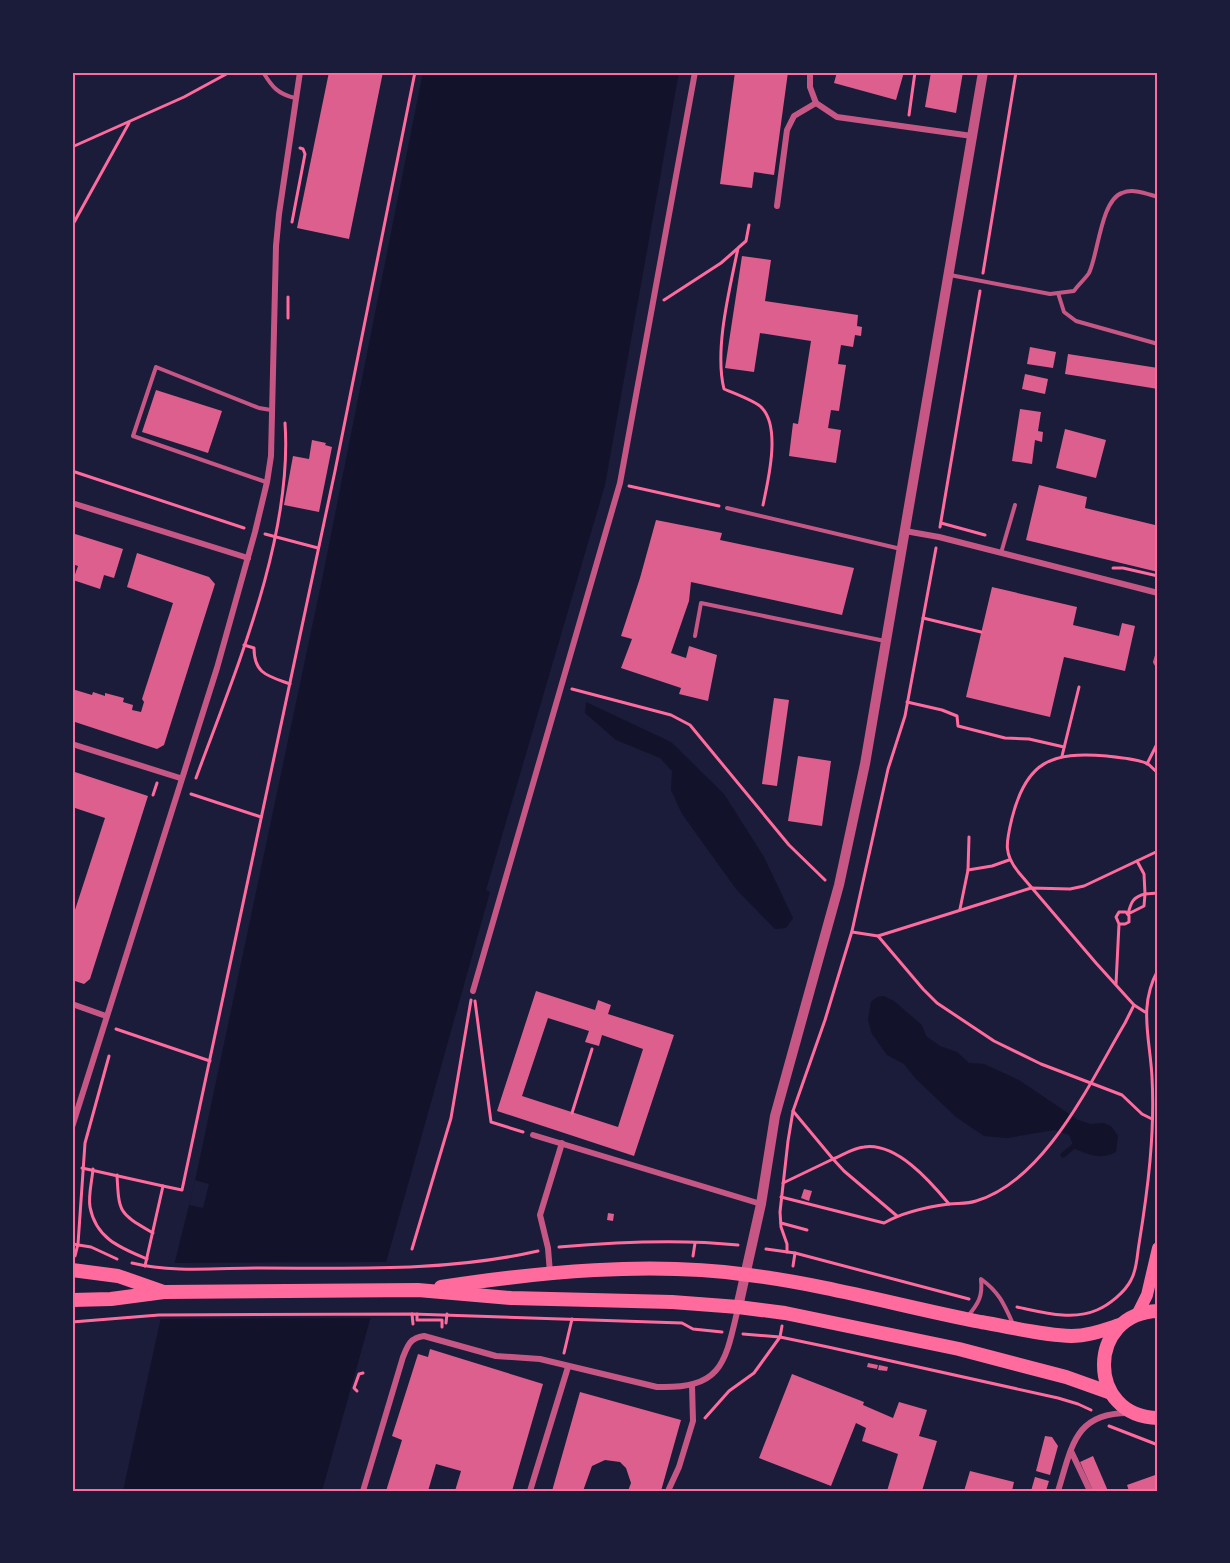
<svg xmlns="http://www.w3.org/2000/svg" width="1230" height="1563" viewBox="0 0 1230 1563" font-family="'Roboto Serif',serif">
  <rect width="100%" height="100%" fill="#1b1b3a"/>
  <g fill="#12122b">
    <path d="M 423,72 L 679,72 L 605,485 L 486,890 L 490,892 L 322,1491 L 123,1491 L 160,1322 L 195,1181 L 233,1001 L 323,575 Z"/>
    <path d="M 586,702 L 671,742 L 724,794 L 764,857 L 793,918 L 786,928 L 775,929 L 736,889 L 682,814 L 671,790 L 672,771 L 660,758 L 616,740 L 585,713 Z"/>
    <path d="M 884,996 L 894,1001 L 922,1025 L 926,1036 L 940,1046 L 957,1052 L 969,1063 L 984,1064 L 1019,1080 L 1078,1120 L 1091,1124 L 1103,1123 L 1111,1126 L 1118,1136 L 1116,1152 C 1100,1160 1091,1155 1075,1149 L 1069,1135 L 1054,1130 L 1007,1138 L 984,1136 L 956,1117 L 915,1078 L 904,1064 L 887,1055 L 872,1034 L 868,1020 L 871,1002 L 877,997 Z"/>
  </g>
  <g fill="#1b1b3a">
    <path d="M 195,1180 L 209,1184 L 203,1208 L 189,1205 Z"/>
    <path d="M 390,1262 L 374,1318 L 158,1319 L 171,1263 Z"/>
  </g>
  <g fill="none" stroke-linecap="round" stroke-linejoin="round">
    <path stroke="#12122b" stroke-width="5" d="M 1063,1155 L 1074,1146"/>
  </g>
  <g fill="#dd5f8e" fill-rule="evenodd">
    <path d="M 329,72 L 383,72 L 349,239 L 297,228 Z"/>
    <path d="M 735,72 L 788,72 L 774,175 L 754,172 L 752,188 L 720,184 Z"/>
    <path d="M 837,72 L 904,72 L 896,100 L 834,83 Z"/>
    <path d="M 931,72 L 963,72 L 956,113 L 925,107 Z"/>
    <path d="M 742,256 L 771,260 L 765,301 L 858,315 L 857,326 L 862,327 L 861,336 L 855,335 L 853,347 L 841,345 L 838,364 L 846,365 L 839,411 L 831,410 L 828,428 L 841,430 L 836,463 L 789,456 L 793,423 L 798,424 L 811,341 L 760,333 L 754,372 L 725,368 Z"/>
    <path d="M 1030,347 L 1056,352 L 1053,368 L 1027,364 Z"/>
    <path d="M 1068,354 L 1158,368 L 1158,389 L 1065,374 Z"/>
    <path d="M 1025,374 L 1048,379 L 1045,394 L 1022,389 Z"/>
    <path d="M 156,390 L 222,411 L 208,453 L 142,432 Z"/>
    <path d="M 1020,409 L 1041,412 L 1038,431 L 1043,432 L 1042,442 L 1035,440 L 1032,464 L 1012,461 Z"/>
    <path d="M 1065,429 L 1106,440 L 1096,478 L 1056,468 Z"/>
    <path d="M 312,440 L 326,443 L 325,445 L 332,447 L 319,512 L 284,505 L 293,456 L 309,459 Z"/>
    <path d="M 1039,485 L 1087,497 L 1085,508 L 1155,525 L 1158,517 L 1158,572 L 1026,540 Z"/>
    <path d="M 656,520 L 722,533 L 720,540 L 854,568 L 842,615 L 691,582 L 689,601 L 671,653 L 686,658 L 689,646 L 717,655 L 708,701 L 679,694 L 681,688 L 621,668 L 632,639 L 621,636 L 640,578 Z"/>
    <path d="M 72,533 L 123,549 L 114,578 L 104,575 L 100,589 L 73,580 L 78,566 L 72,564 Z"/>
    <path d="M 137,553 L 209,577 L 215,584 L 164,745 L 157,749 L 72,721 L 72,689 L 92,695 L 93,692 L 105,696 L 105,693 L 124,698 L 123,702 L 133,705 L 132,710 L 141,712 L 144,702 L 142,699 L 173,603 L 127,587 Z"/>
    <path d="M 992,587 L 1077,607 L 1073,625 L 1119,636 L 1122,623 L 1135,626 L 1125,671 L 1064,657 L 1050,717 L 966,697 Z"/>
    <path d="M 774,698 L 789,700 L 777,786 L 762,784 Z"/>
    <path d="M 798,756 L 831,761 L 822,826 L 788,821 Z"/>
    <path d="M 72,771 L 148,796 L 90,979 L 84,984 L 72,980 L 72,919 L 105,818 L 72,807 Z"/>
    <path d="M 536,991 L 595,1010 L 598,1000 L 611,1005 L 608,1014 L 674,1035 L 634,1156 L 497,1111 ZM 548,1018 L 589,1031 L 585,1042 L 599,1046 L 602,1035 L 643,1049 L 618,1127 L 522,1096 Z"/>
    <path d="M 804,1189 L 812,1191 L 809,1201 L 801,1198 Z"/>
    <path d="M 608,1213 L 614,1214 L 613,1221 L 607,1220 Z"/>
    <path d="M 430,1349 L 543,1384 L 512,1491 L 455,1491 L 461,1471 L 436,1464 L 428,1491 L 386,1491 L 402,1440 L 392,1436 L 418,1354 L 428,1357 Z"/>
    <path d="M 868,1363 L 878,1365 L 877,1369 L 867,1367 Z"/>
    <path d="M 879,1365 L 888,1367 L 887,1371 L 878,1370 Z"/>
    <path d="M 792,1374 L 864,1402 L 863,1405 L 893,1418 L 899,1402 L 927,1410 L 919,1436 L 937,1441 L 922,1491 L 887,1491 L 898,1454 L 862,1441 L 866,1428 L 856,1423 L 831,1486 L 759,1458 Z"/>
    <path d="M 580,1392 L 681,1420 L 661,1491 L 628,1491 L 631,1483 L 626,1468 L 620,1462 L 605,1460 L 592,1466 L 583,1491 L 552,1491 Z"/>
    <path d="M 1045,1436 L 1052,1437 L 1058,1446 L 1050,1475 L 1036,1471 Z"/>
    <path d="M 1093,1456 L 1108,1491 L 1093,1491 L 1080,1462 Z"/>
    <path d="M 970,1471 L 1014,1482 L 1012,1491 L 964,1491 Z"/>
    <path d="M 1158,1474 L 1158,1491 L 1129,1491 L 1127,1485 Z"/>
    <path d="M 1035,1477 L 1049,1481 L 1046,1491 L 1031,1491 Z"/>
  </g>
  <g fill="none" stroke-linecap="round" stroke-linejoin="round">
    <g stroke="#ff6b9d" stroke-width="3">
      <path d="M 909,115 L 915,72"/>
      <path d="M 72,147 L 184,97 L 230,72"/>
      <path d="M 292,222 L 305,154 L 303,149 L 300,148"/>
      <path d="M 749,225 L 746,241 L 738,248 C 730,288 714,349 724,389 C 733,393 756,401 762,408 C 781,428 768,481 763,505"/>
      <path d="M 72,226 L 129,123"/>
      <path d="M 983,273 L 1016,72"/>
      <path d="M 664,300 L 721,263 L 737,249"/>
      <path d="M 288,318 L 288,297"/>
      <path d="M 72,471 L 244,528"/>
      <path d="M 629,486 L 719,506"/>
      <path d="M 941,523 L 985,535"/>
      <path d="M 940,527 L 980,291"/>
      <path d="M 265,534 L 318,548"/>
      <path d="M 1113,568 L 1123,568 L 1158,576"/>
      <path d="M 923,618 L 981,632"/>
      <path d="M 244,645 L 254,648 C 254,674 268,676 290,684"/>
      <path d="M 572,689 L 671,715 L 690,725 L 789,845 L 825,880"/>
      <path d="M 907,702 L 942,710 L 957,716 L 958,726 L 1005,738 L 1029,739 L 1064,747"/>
      <path d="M 1062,756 L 1079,687"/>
      <path d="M 1147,764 L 1158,742"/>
      <path d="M 196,778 C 235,672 293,537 285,423"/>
      <path d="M 191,794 L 261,817"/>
      <path d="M 153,795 L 157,783"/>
      <path d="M 1137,861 L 1144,874 L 1145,894 L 1158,893"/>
      <path d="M 968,870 L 992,866 L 1009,860"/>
      <path d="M 1145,894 L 1144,906 L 1128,914 C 1131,902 1133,897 1145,894 Z"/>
      <path d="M 960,909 L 968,870 L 969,837"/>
      <path d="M 852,932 L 878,936 L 1031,888 L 1070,889 L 1084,886 L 1158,851"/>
      <path d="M 878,936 L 923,989 L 937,1003 L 994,1041 L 1041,1064 L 1122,1095 L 1142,1114 L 1152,1119"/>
      <path d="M 1116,984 L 1119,924 L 1116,917 L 1119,912 L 1126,912 L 1129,916 L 1129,922 L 1125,924 L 1119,924"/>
      <path d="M 475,1001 L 491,1122 L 523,1132"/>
      <path d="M 1145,1012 L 1134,1005 L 1096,963 L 1020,874 C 1003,854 1006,843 1012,818 C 1026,762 1051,751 1107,756 C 1117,757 1139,759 1148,764 C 1151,766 1155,771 1158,773"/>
      <path d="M 116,1029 L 210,1061"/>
      <path d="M 572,1113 L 592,1049"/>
      <path d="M 82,1168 L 163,1186 L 145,1266"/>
      <path d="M 93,1169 C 92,1181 88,1196 90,1207 C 96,1239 121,1248 147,1259"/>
      <path d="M 117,1175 C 119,1214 119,1213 153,1233"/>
      <path d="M 783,1183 L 833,1159 L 793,1111"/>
      <path d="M 163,1186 L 182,1190 L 335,471 L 415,72"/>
      <path d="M 781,1197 L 884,1223 C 903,1212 927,1207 949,1204 C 958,1203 968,1204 976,1201 C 1046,1180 1090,1082 1125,1023 L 1134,1005"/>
      <path d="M 897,1216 L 844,1171 L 833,1159 C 843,1155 853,1148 864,1147 C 896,1142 930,1181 949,1204"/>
      <path d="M 781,1223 L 807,1230"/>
      <path d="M 72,1244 L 91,1247 L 117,1259"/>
      <path d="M 559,1247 C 615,1242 682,1239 738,1245"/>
      <path d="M 412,1249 L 451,1118 L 471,1000"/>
      <path d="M 766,1249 L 795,1253 L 969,1299"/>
      <path d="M 787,1252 L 787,1244 L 781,1227 L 780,1212 L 788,1141 L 793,1111 L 825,1020 L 852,931 L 888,769 L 905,716 L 936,548"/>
      <path d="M 75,1256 L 78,1244 L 85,1143 L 109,1056"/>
      <path d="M 693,1256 L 695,1243"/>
      <path d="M 132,1263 C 173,1273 218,1268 260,1268 C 353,1268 446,1272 538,1251"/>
      <path d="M 793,1266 L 795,1253"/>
      <path d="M 1017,1307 C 1042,1312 1072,1321 1097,1310 C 1109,1305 1125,1292 1131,1280 C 1137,1270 1137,1255 1139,1244 C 1148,1189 1155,1133 1152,1077 C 1150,1038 1138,1006 1158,970"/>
      <path d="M 412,1314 L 413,1324"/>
      <path d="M 417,1314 L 417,1320 L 442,1320 L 442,1327"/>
      <path d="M 72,1322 L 159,1315 L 412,1314 L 682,1323 L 693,1329 L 722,1332"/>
      <path d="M 446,1323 L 447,1314"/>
      <path d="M 743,1334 L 780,1337 L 828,1347 L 1058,1398 L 1078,1404 L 1091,1410"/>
      <path d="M 564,1353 L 572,1319"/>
      <path d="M 357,1391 L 354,1388 L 359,1374 L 363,1373"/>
      <path d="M 705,1418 L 729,1391 L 754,1373 L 780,1337 L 782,1326"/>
      <path d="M 1109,1426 L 1158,1445"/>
    </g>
    <g stroke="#c65784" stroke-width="4">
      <path d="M 263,72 C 272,87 278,94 295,98"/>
      <path d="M 950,275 L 1050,294 L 1074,291 C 1078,285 1085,279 1089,273 C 1098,255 1101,200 1122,193 C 1133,188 1147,194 1158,197"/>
      <path d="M 1058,293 L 1064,312 L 1076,321 L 1158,344"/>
      <path d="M 266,482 L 133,436 L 156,367 L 259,408 L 271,410"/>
      <path d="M 727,508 L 901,549"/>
      <path d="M 1001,553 L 1015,505"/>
      <path d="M 695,636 L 701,603 L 885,641"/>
      <path d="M 1158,652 L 1155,662 L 1158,667"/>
      <path d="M 981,1279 C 999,1292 1004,1304 1013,1324"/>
      <path d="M 968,1316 C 978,1304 983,1296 981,1280"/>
    </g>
    <g stroke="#c65784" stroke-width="6">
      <path d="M 810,72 L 810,87 L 816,103 L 837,117 L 972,136"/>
      <path d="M 777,206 L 787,130 L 794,116 L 816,103"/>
      <path d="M 72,503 L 248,558"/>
      <path d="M 905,531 L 939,537 L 1158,593"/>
      <path d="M 72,744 L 180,778"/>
      <path d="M 473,991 L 620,483 L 695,72"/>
      <path d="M 72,1004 L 106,1016"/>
      <path d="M 72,1127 L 217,668 L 255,532 L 267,482 L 271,456 L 276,246 L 279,214 L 300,72"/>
      <path d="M 533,1135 L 761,1204"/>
      <path d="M 550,1273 L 548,1248 L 540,1215 L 562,1143"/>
      <path d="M 1071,1451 L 1090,1491"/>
      <path d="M 363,1491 L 403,1357 C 408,1345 410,1338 424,1336 L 496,1356 L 540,1359 L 657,1387 C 722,1389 725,1364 738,1308"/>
      <path d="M 530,1491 L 568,1367"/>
      <path d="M 668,1491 L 679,1467 L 693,1421 L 692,1385"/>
      <path d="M 1058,1491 C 1072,1447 1074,1412 1130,1413"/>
    </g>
    <path stroke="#c65784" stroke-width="10" d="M 738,1307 L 761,1204 L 775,1116 L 839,885 L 865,764 L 983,72"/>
    <path stroke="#ff6b9d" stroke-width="12" d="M 1137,1315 L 1147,1295 L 1158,1248"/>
    <g stroke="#ff6b9d" stroke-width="14">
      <path d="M 72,1270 L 118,1276 L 164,1292"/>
      <path d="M 441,1287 C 539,1272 650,1261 749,1275 C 828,1285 904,1307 981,1322 C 1011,1327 1041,1335 1071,1336 C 1088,1336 1104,1330 1120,1325"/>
      <path d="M 72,1300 L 111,1299 L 164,1292 L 418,1290 L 511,1298 L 672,1302 L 738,1307 L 785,1313 L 959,1349 L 1066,1377 L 1111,1393"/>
      <path d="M 1158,1311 C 1086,1313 1086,1417 1158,1418"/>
    </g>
  </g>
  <rect width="1230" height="1563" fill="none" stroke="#1b1b3a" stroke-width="147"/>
  <rect x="74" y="74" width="1082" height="1416" fill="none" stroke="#ff6b9d" stroke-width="2"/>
</svg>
